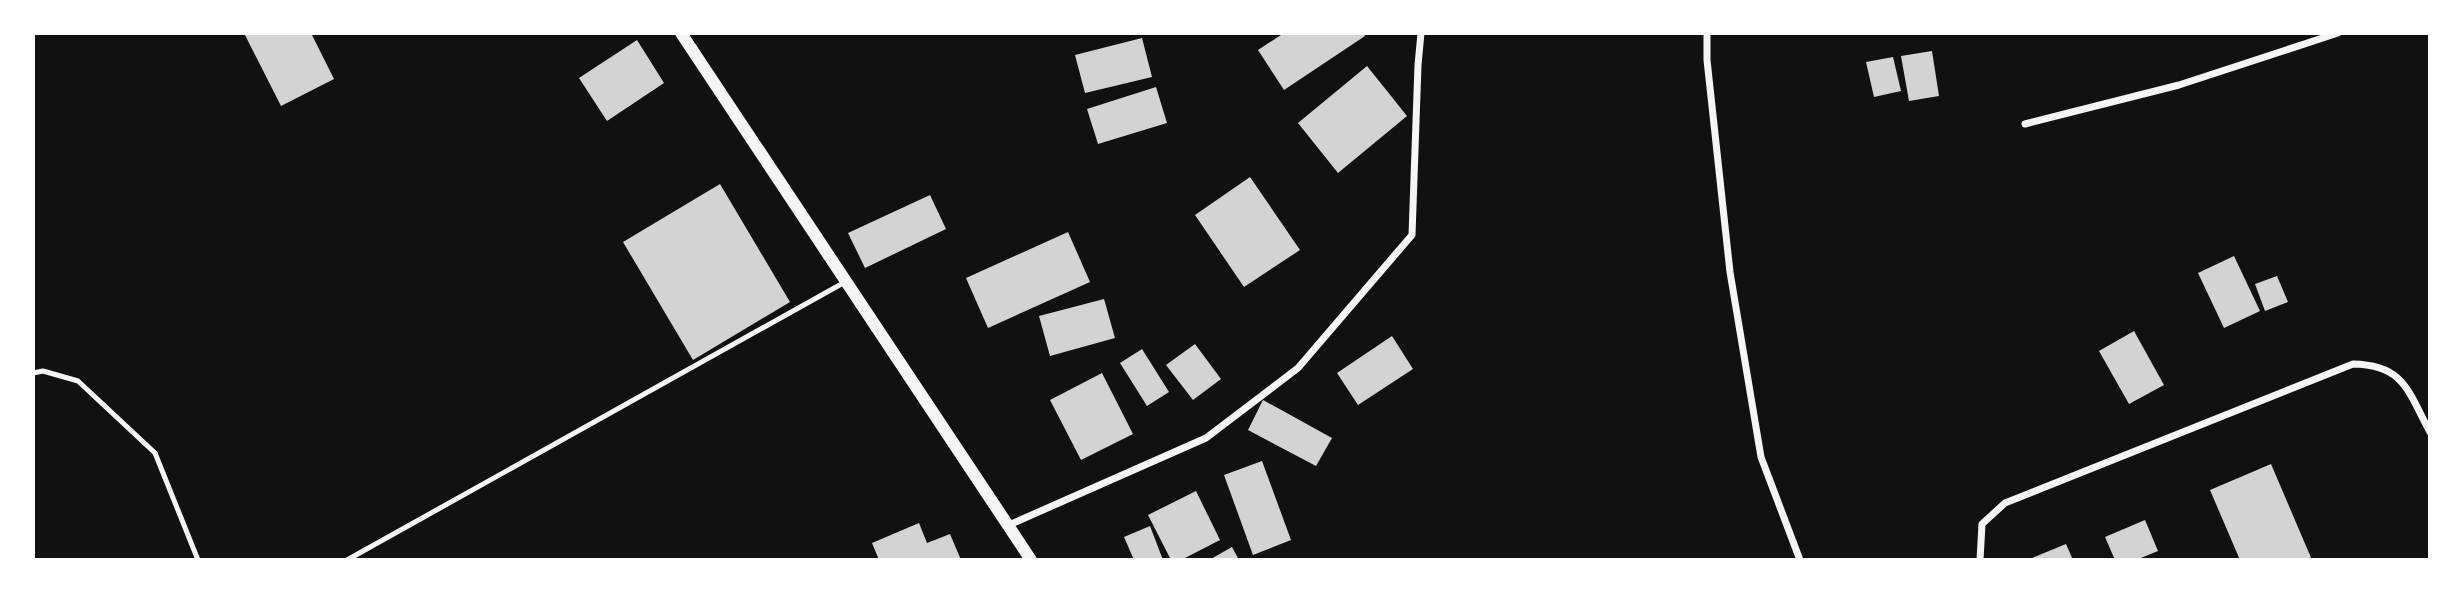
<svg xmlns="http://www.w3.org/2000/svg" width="2463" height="593" viewBox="0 0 2463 593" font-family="'DM Sans',sans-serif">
  <rect width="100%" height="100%" fill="#111"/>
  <g fill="#d3d3d3">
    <path d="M 244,33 L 311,33 L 334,79 L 281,106 Z"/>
    <path d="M 1284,33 L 1363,33 L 1365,36 L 1284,90 L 1258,50 Z"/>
    <path d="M 1142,38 L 1152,77 L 1085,93 L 1075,55 Z"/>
    <path d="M 637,40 L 664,83 L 607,121 L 579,78 Z"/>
    <path d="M 1932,51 L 1939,96 L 1909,101 L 1901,56 Z"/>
    <path d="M 1893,57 L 1901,91 L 1874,97 L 1866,62 Z"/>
    <path d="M 1367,66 L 1407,116 L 1338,173 L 1298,123 Z"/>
    <path d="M 1156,87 L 1167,123 L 1098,144 L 1087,109 Z"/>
    <path d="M 1250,177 L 1300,250 L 1244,287 L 1195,215 Z"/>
    <path d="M 720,184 L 790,302 L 693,360 L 623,242 Z"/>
    <path d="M 930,195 L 946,229 L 865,268 L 848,233 Z"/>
    <path d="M 1068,232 L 1090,282 L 988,328 L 966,278 Z"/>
    <path d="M 2234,256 L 2260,311 L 2224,328 L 2198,273 Z"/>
    <path d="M 2277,276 L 2288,302 L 2265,311 L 2255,284 Z"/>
    <path d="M 1104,299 L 1115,338 L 1050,356 L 1039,316 Z"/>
    <path d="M 2134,331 L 2164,385 L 2129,404 L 2099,351 Z"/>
    <path d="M 1392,336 L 1413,369 L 1358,405 L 1337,373 Z"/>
    <path d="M 1195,344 L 1221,379 L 1193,400 L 1166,365 Z"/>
    <path d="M 1142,349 L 1169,392 L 1147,406 L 1120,363 Z"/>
    <path d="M 1102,373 L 1133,434 L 1081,460 L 1050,400 Z"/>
    <path d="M 1263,400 L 1332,438 L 1316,466 L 1248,430 Z"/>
    <path d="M 1262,461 L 1291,540 L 1253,555 L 1224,475 Z"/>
    <path d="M 2271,464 L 2312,560 L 2240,560 L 2210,490 Z"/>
    <path d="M 1196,491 L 1220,540 L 1181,560 L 1171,560 L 1148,515 Z"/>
    <path d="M 2145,520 L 2158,551 L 2136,560 L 2115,560 L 2105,537 Z"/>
    <path d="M 919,523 L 927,543 L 950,534 L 961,560 L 879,560 L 872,543 Z"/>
    <path d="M 1150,526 L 1163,560 L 1134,560 L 1124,537 Z"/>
    <path d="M 2066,544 L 2073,560 L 2027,560 Z"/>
    <path d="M 1232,547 L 1239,560 L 1209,560 Z"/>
  </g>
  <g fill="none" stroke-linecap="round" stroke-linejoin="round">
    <g stroke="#f5f5f5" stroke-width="5">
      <path d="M 33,373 L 43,371 L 78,381 L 155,453 L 198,560"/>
      <path d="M 347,560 L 845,282"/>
    </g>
    <g stroke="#f5f5f5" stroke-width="7">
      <path d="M 1707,33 L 1707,60 L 1730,272 L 1761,457 L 1800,560"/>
      <path d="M 2025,124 L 2179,85 L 2338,33"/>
      <path d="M 1009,525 L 1206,438 L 1298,368 L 1412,235 L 1418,65 L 1421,33"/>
      <path d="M 1980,560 L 1982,524 L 2005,503 L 2353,364 C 2405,365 2408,392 2430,432"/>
    </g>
    <path stroke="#f5f5f5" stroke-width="12" d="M 681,33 L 1031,560"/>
  </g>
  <rect width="2463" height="593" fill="none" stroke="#ffffff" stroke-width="70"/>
</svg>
